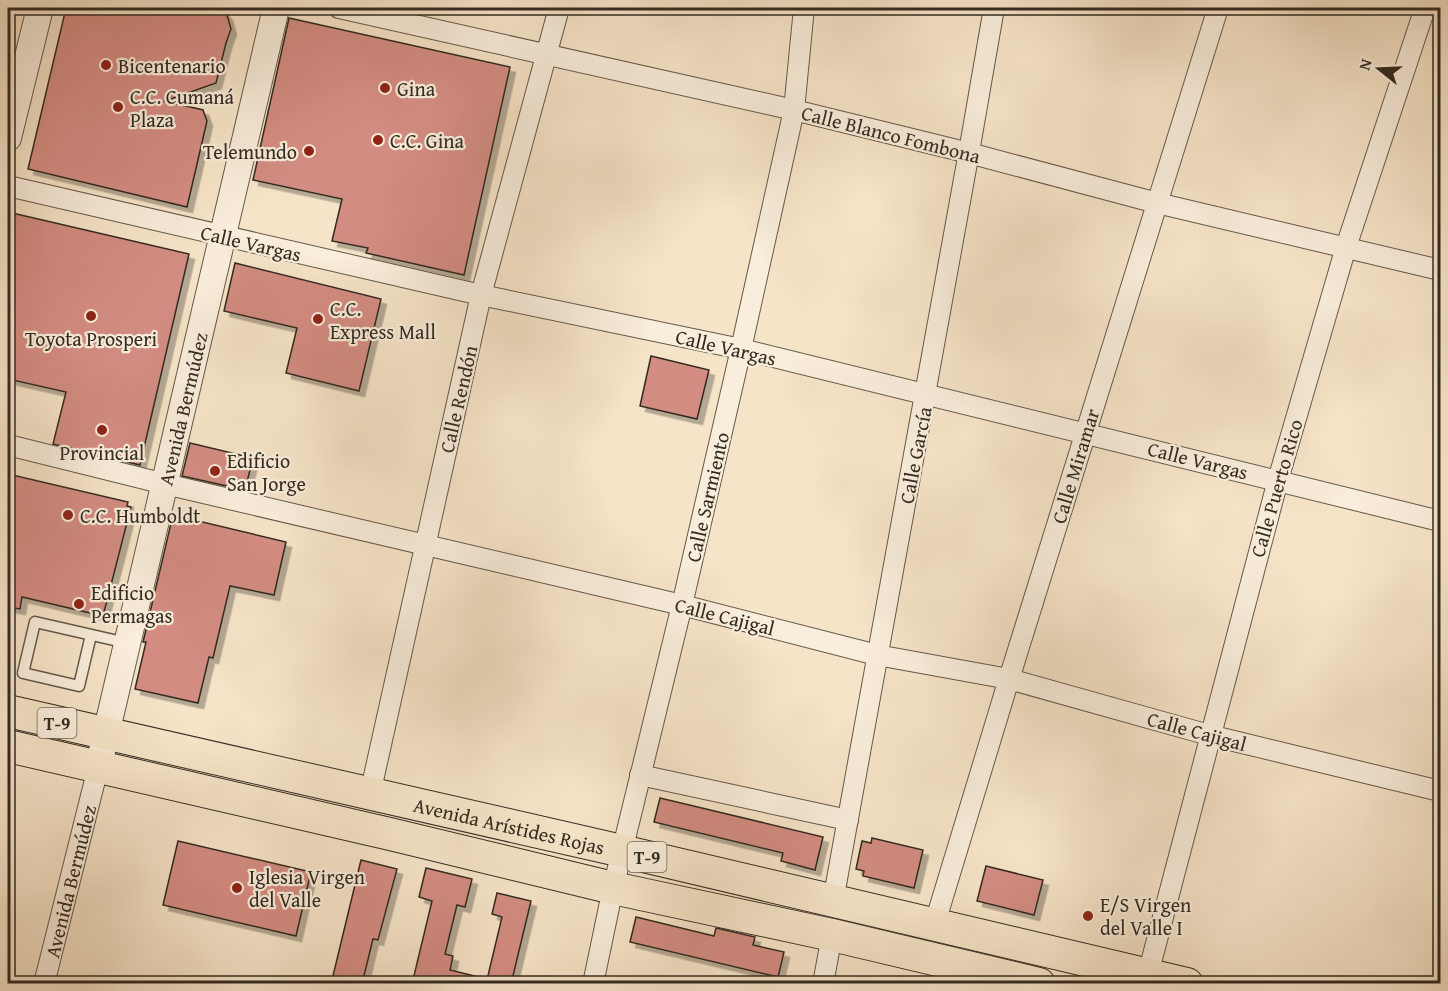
<svg xmlns="http://www.w3.org/2000/svg" width="1448" height="991" viewBox="0 0 1448 991" font-family="'Gentium Book Plus',serif">
  <defs>
    <filter id="shadow"><feDropShadow dx="5.5" dy="5.5" stdDeviation="0" flood-color="#0004"/></filter>
  </defs>
  <rect width="100%" height="100%" fill="#f6e4c8"/>
  <filter id="stains"><feTurbulence type="fractalNoise" baseFrequency=".00333" numOctaves="4"/><feColorMatrix values="0 0 0 0 .2 0 0 0 0 .09 0 0 0 0 .02 0 0 0 .5 -.17"/></filter>
  <radialGradient id="worn" r=".72"><stop offset=".6" stop-color="#630" stop-opacity="0"/><stop offset="1" stop-color="#630" stop-opacity=".3"/></radialGradient>
  <g fill="#d38c82" stroke="#332b21" stroke-width="1.5" filter="url(#shadow)">
    <path d="M 66,8 L 220,8 L 227,15 L 231,29 L 226,43 L 216,83 L 165,101 L 203,110 L 207,121 L 187,207 L 28,169 Z"/>
    <path d="M 289,18 L 510,67 L 464,275 L 366,253 L 368,248 L 332,241 L 342,199 L 253,180 Z"/>
    <path d="M 8,212 L 189,254 L 140,465 L 53,444 L 66,392 L 8,379 Z"/>
    <path d="M 235,263 L 381,299 L 359,391 L 286,373 L 297,328 L 224,311 Z"/>
    <path d="M 651,356 L 709,370 L 697,419 L 640,406 Z"/>
    <path d="M 190,443 L 253,458 L 245,490 L 182,476 Z"/>
    <path d="M 8,474 L 128,502 L 127,506 L 131,507 L 103,616 L 22,597 L 20,609 L 8,607 Z"/>
    <path d="M 173,515 L 286,542 L 274,595 L 230,586 L 213,658 L 209,657 L 198,703 L 135,689 L 146,642 L 143,642 Z"/>
    <path d="M 660,798 L 823,837 L 815,870 L 781,861 L 783,853 L 654,822 Z"/>
    <path d="M 872,838 L 923,850 L 914,888 L 863,876 L 864,871 L 856,869 L 862,841 L 871,843 Z"/>
    <path d="M 178,841 L 311,872 L 296,936 L 163,905 Z"/>
    <path d="M 361,860 L 397,869 L 378,940 L 373,939 L 362,984 L 331,984 Z"/>
    <path d="M 986,866 L 1043,880 L 1034,915 L 977,901 Z"/>
    <path d="M 426,868 L 472,879 L 465,907 L 457,905 L 445,954 L 453,956 L 450,970 L 483,978 L 482,984 L 412,984 L 432,901 L 419,897 Z"/>
    <path d="M 497,893 L 531,901 L 511,984 L 486,984 L 502,917 L 492,914 Z"/>
    <path d="M 636,917 L 714,936 L 716,928 L 755,937 L 753,945 L 784,952 L 778,977 L 630,942 Z"/>
  </g>
  <g fill="none" stroke-linecap="round" stroke-linejoin="round">
    <defs>
      <path id="service" d="M 91,635 L 79,686 L 23,673 L 35,622 L 127,643"/>
      <g id="minor">
        <path d="M 339,8 L 794,110 L 969,153 L 1157,203 L 1440,270"/>
        <path d="M 8,186 L 481,295 L 741,349 L 1440,521"/>
        <path d="M 8,445 L 165,484 L 682,605 L 877,655 L 1009,679 L 1209,735 L 1440,791"/>
        <path d="M 640,775 L 848,820"/>
        <path d="M 370,794 L 481,295 L 559,8"/>
        <path d="M 833,901 C 887,603 943,306 994,8"/>
        <path d="M 934,926 L 1009,679 L 1218,8"/>
        <path d="M 1148,974 L 1278,480 L 1346,247 L 1425,8"/>
        <path id="s1" d="M 44,984 L 98,768"/>
        <path d="M 593,984 L 613,888 L 682,605 L 741,349 L 794,110 L 804,8"/>
        <path d="M 823,984 L 832,935"/>
      </g>
      <g id="tertiary">
        <path d="M 8,138 L 40,8"/>
        <path id="s2" d="M 98,768 L 276,8"/>
      </g>
      <g id="primary">
        <path id="s3" d="M 8,711 L 622,851 L 1187,984"/>
        <path d="M 8,746 L 390,834 L 613,888 L 832,935 L 1039,984"/>
      </g>
    </defs>
    <use href="#service" stroke="#64594b" stroke-width="13"/>
    <use href="#minor" stroke="#64594b" stroke-width="22"/>
    <use href="#tertiary" stroke="#64594b" stroke-width="28"/>
    <use href="#primary" stroke="#332b21" stroke-width="34"/>
    <use href="#service" stroke="#f9eddb" stroke-width="10"/>
    <use href="#minor" stroke="#f9eddb" stroke-width="20"/>
    <use href="#tertiary" stroke="#f9eddb" stroke-width="26"/>
    <use href="#primary" stroke="#f6e4c8" stroke-width="32"/>
  </g>
  <g fill="#8f2418" stroke="#f9eddb" stroke-width="2">
    <circle cx="106" cy="65" r="6"/>
    <circle cx="385" cy="88" r="6"/>
    <circle cx="118" cy="107" r="6"/>
    <circle cx="378" cy="140" r="6"/>
    <circle cx="309" cy="151" r="6"/>
    <circle cx="91" cy="316" r="6"/>
    <circle cx="318" cy="319" r="6"/>
    <circle cx="102" cy="430" r="6"/>
    <circle cx="215" cy="471" r="6"/>
    <circle cx="68" cy="515" r="6"/>
    <circle cx="79" cy="604" r="6"/>
    <circle cx="237" cy="888" r="6"/>
    <circle cx="1088" cy="916" r="6"/>
  </g>
  <g text-anchor="middle" dominant-baseline="central" stroke-width="4.5" stroke-linejoin="round" paint-order="stroke">
    <g fill="#f9eddb" stroke="#6e6559" stroke-width="1.5">
      <rect x="37.5" y="708" width="39" height="30" rx="4.5"/>
      <rect x="627.5" y="842" width="39" height="30" rx="4.5"/>
    </g>
    <g font-size="18" font-weight="bold" fill="#332b21">
      <text x="57" y="723">T-9</text>
      <text x="647" y="857">T-9</text>
    </g>
    <g font-size="20" fill="#332b21" stroke="#f9eddb" text-anchor="start">
      <text x="118" y="65">Bicentenario</text>
      <text x="397" y="88">Gina</text>
      <text x="130" y="96">C.C. Cumaná<tspan x="130" dy="23">Plaza</tspan></text>
      <text x="390" y="140">C.C. Gina</text>
      <text x="297" y="151" text-anchor="end">Telemundo</text>
      <text x="330" y="308">C.C.<tspan x="330" dy="23">Express Mall</tspan></text>
      <text x="91" y="338" text-anchor="middle">Toyota Prosperi</text>
      <text x="102" y="452" text-anchor="middle">Provincial</text>
      <text x="227" y="460">Edificio<tspan x="227" dy="23">San Jorge</tspan></text>
      <text x="80" y="515">C.C. Humboldt</text>
      <text x="91" y="592">Edificio<tspan x="91" dy="23">Permagas</tspan></text>
      <text x="249" y="876">Iglesia Virgen<tspan x="249" dy="23">del Valle</tspan></text>
      <text x="1100" y="904">E/S Virgen<tspan x="1100" dy="23">del Valle I</tspan></text>
    </g>
    <g font-size="20" fill="#332b21" stroke="#f9eddb">
      <text transform="translate(891 134) rotate(14)">Calle Blanco Fombona</text>
      <text transform="translate(251 243) rotate(13)">Calle Vargas</text>
      <text transform="translate(726 347) rotate(13)">Calle Vargas</text>
      <text transform="translate(458 399) rotate(-77)">Calle Rendón</text>
      <text stroke="none"><textPath href="#s2" startOffset="369">Avenida Bermúdez</textPath></text>
      <text transform="translate(915 455) rotate(-79)">Calle García</text>
      <text transform="translate(1198 460) rotate(14)">Calle Vargas</text>
      <text transform="translate(1075 466) rotate(-73)">Calle Miramar</text>
      <text transform="translate(1276 488) rotate(-74)">Calle Puerto Rico</text>
      <text transform="translate(707 497) rotate(-77)">Calle Sarmiento</text>
      <text transform="translate(725 616) rotate(14)">Calle Cajigal</text>
      <text transform="translate(1197 731) rotate(15)">Calle Cajigal</text>
      <text stroke="none"><textPath href="#s3" startOffset="514">Avenida Arístides Rojas</textPath></text>
      <text stroke="none"><textPath href="#s1" startOffset="106">Avenida Bermúdez</textPath></text>
    </g>
  </g>
  <rect width="1448" height="991" fill="none" stroke="#f6e4c8" stroke-width="30"/>
  <rect x="9" y="9" width="1430" height="973" fill="none" stroke="#332b21" stroke-width="3"/>
  <rect x="15" y="15" width="1418" height="961" fill="none" stroke="#332b21" stroke-width="1.5"/>
  <g transform="translate(1379 69) rotate(288)" stroke="#f9eddb" stroke-width="4.5" paint-order="stroke">
  <path d="M0-4.5L10 22L0 15L-10 22Z" fill="#332b21"/>
  <text y="-9" font-size="16" font-weight="bold" text-anchor="middle" fill="#332b21">N</text>
  </g>
  <rect width="100%" height="100%" filter="url(#stains)"/>
  <rect width="100%" height="100%" fill="url(#worn)"/>
</svg>
